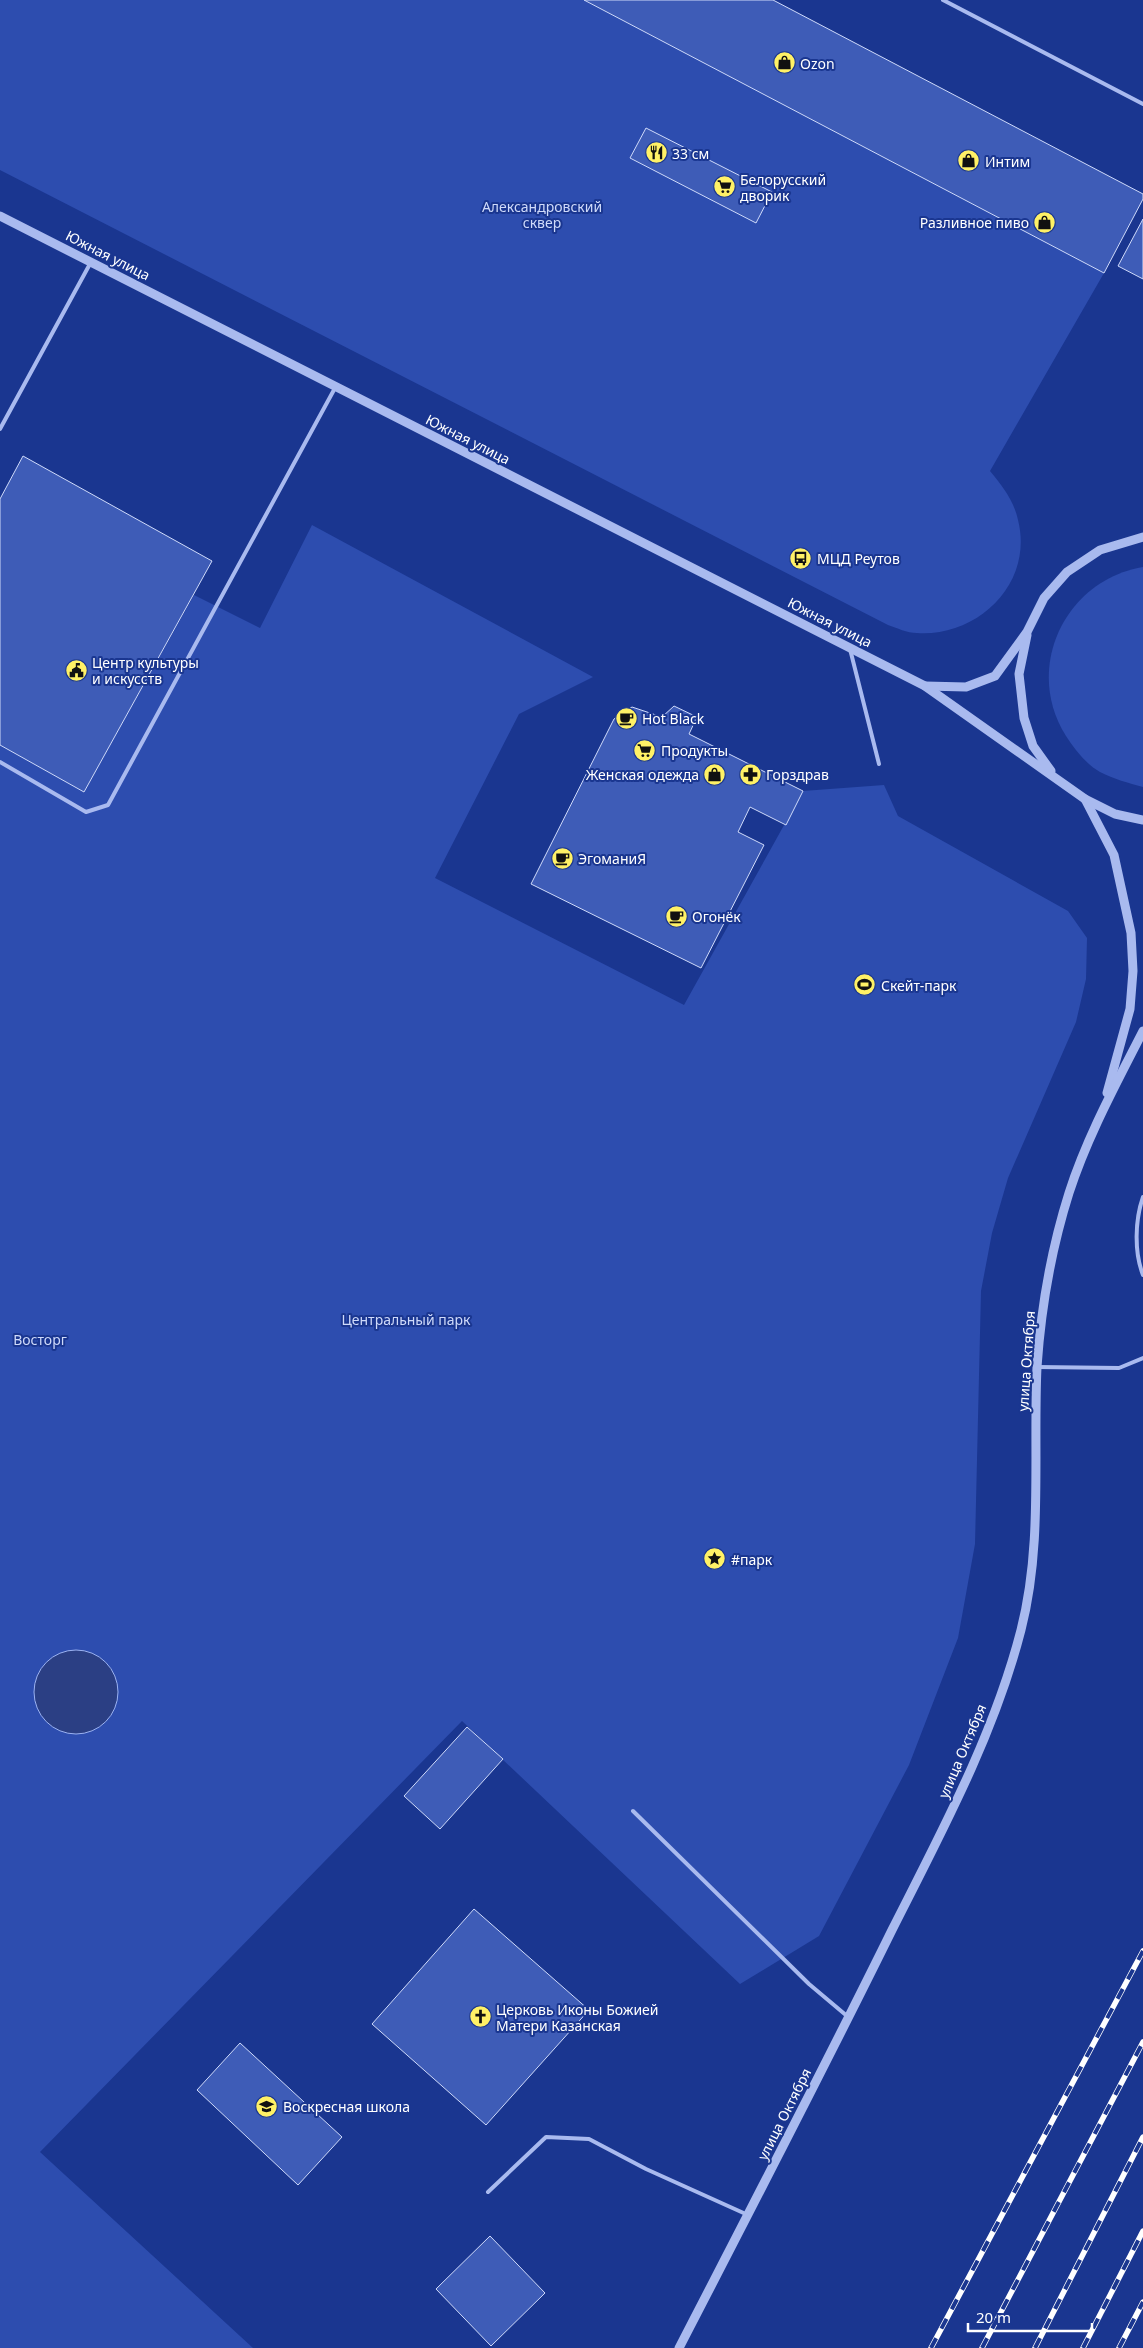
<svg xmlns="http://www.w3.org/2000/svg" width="1143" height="2348" viewBox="0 0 1143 2348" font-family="'Noto Sans',sans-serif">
  <rect width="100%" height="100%" fill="#1a3690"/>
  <g fill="#2d4daf">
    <path d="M 0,0 L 584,0 L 1104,273 L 990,471 C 1003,487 1014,501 1018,520 C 1034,583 978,637 917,633 C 907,633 897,628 888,625 L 0,170 Z"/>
    <path d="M 312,525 L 593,677 L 519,714 L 435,878 L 684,1005 L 803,791 L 884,785 L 898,816 L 1068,911 L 1087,938 L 1086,979 L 1076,1022 L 1008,1178 L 992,1233 L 981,1291 L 975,1544 L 958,1638 L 909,1765 L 819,1936 L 740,1984 L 462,1721 L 40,2152 L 253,2348 L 0,2348 L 0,745 L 84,792 L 194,595 L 260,628 Z"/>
    <path d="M 1143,567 L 1143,787 C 1128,783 1114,779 1100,772 C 1086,764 1075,750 1066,736 C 1023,668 1065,580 1143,567 Z"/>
  </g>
  <circle fill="#2b3f84" stroke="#9bb2f1" cx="76" cy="1692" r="42"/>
  <g fill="#3e5cb7" stroke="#cfdafa">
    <path d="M 584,0 L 773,0 L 1143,194 L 1143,199 L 1104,273 Z"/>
    <path d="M 646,128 L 772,192 L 756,223 L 630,158 Z"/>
    <path d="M 1143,219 L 1143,279 L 1118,266 Z"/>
    <path d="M 23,456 L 212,561 L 84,792 L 0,745 L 0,499 Z"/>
    <path d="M 674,706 L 697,717 L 689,734 L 803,791 L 786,825 L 750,807 L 738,832 L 764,845 L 701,968 L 531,884 L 614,719 L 632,707 L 662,717 Z"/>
    <path d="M 467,1727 L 503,1759 L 440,1829 L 404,1796 Z"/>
    <path d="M 474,1909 L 589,2010 L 486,2125 L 372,2024 Z"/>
    <path d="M 240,2043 L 342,2137 L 298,2185 L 197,2090 Z"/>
    <path d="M 490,2236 L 545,2293 L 491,2346 L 436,2289 Z"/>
  </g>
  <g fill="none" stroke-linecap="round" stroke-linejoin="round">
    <g stroke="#a9baef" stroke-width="4">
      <path d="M 943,0 L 1143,104"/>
      <path d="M 0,429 L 91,262"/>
      <path d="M 850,649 L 879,764"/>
      <path d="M 0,762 L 86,812 L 108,805 L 335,388"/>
      <path d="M 1143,1197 C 1135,1220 1134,1252 1143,1275"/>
      <path d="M 1037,1367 L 1119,1368 L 1143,1358"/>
      <path d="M 633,1811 L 809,1984 L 847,2016"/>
      <path d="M 488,2192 L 546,2137 L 589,2139 L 646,2169 L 748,2215"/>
    </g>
    <g stroke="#a9baef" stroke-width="9">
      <path d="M 0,216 L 925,686 L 1085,799 L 1115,814 L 1143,820"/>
      <path d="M 1027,635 L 1019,674 L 1024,718 L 1033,746 L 1051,771"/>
      <path d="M 925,686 L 966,687 L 995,676 L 1027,632 L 1044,598 L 1067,572 L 1100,550 L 1143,537"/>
      <path d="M 1085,799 L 1114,855 L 1131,933 L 1133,971 L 1130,1009 L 1107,1093"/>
      <path d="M 679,2348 C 751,2209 823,2070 892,1930 C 941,1833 994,1735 1021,1630 C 1043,1545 1033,1454 1037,1367 C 1041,1308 1051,1250 1069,1193 C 1087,1137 1116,1084 1143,1031"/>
    </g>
    <defs>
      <g id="rail">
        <path d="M 931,2348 L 1143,1951"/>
        <path d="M 982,2348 L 1143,2042"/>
        <path d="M 1035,2348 L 1143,2137"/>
        <path d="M 1083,2348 L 1143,2231"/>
        <path d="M 1119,2348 L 1143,2302"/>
      </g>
    </defs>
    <use href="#rail" stroke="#fff" stroke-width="5.5"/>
    <use href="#rail" stroke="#1a3690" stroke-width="4" stroke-dasharray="11" stroke-linecap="butt"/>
  </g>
  <defs>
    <symbol id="shop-disc" viewBox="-11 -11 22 22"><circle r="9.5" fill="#fff166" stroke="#1a3690"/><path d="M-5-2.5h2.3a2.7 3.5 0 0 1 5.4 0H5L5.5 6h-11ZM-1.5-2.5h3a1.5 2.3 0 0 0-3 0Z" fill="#111"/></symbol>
    <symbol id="restaurant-disc" viewBox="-11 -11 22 22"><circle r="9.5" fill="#fff166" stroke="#1a3690"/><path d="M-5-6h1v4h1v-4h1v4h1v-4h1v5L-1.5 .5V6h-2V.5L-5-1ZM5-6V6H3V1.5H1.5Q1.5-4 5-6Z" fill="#111"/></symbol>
    <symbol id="supermarket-disc" viewBox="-11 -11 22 22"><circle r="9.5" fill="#fff166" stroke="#1a3690"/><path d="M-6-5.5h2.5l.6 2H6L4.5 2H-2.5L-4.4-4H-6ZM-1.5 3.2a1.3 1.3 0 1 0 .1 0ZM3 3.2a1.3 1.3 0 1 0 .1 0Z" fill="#111"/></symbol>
    <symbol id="bus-disc" viewBox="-11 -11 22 22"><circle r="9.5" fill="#fff166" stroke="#1a3690"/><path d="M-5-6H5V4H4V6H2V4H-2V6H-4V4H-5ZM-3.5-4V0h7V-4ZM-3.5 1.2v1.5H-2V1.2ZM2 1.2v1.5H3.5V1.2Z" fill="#111"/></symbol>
    <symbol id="civic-disc" viewBox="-11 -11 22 22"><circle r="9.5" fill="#fff166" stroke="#1a3690"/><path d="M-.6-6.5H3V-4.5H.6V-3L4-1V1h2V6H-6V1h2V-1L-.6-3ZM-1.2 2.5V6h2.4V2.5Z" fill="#111"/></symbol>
    <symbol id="cafe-disc" viewBox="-11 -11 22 22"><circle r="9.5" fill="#fff166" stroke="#1a3690"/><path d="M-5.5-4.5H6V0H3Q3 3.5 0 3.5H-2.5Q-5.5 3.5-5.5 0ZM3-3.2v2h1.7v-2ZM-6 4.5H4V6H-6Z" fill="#111"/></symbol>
    <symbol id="pharmacy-disc" viewBox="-11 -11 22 22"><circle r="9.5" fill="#fff166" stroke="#1a3690"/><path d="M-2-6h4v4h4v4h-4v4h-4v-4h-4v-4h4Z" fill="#111"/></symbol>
    <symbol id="stadium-disc" viewBox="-11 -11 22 22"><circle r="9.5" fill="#fff166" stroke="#1a3690"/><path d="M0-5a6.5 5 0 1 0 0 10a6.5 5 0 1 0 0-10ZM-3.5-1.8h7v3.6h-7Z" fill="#111"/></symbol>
    <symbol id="sight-disc" viewBox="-11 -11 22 22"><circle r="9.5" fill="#fff166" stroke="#1a3690"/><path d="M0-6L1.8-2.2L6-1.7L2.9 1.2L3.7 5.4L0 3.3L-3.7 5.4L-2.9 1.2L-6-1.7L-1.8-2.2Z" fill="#111"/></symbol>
    <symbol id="church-disc" viewBox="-11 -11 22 22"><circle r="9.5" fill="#fff166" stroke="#1a3690"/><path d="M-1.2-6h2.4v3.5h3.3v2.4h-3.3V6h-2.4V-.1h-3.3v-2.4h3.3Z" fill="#111"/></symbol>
    <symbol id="school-disc" viewBox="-11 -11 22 22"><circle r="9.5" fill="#fff166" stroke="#1a3690"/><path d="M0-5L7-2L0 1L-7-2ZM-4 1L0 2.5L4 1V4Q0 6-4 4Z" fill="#111"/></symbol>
  </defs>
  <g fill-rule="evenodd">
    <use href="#shop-disc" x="772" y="50" width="25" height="25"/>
    <use href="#restaurant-disc" x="644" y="140" width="25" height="25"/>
    <use href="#shop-disc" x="956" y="148" width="25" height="25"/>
    <use href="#supermarket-disc" x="712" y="174" width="25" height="25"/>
    <use href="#shop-disc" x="1032" y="210" width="25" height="25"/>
    <use href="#bus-disc" x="788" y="546" width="25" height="25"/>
    <use href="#civic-disc" x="64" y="658" width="25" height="25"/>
    <use href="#cafe-disc" x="614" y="706" width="25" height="25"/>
    <use href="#supermarket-disc" x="632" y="738" width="25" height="25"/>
    <use href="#shop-disc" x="702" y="762" width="25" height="25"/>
    <use href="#pharmacy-disc" x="738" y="762" width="25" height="25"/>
    <use href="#cafe-disc" x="550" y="846" width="25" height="25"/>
    <use href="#cafe-disc" x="664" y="904" width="25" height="25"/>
    <use href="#stadium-disc" x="852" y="972" width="25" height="25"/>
    <use href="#sight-disc" x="702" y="1546" width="25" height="25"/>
    <use href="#church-disc" x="468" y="2004" width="25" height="25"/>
    <use href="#school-disc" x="254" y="2094" width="25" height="25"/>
  </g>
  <g text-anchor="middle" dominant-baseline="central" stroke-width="4" stroke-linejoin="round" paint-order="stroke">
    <g font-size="14" fill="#fff" stroke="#1a3690" text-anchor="start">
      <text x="800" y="63">Ozon</text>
      <text x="672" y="153">33 см</text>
      <text x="985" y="161">Интим</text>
      <text x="740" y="179">Белорусский<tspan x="740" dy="16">дворик</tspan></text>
      <text x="1029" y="222" text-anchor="end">Разливное пиво</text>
      <text x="817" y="558">МЦД Реутов</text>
      <text x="92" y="662">Центр культуры<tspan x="92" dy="16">и искусств</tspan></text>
      <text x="642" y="718">Hot Black</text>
      <text x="661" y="750">Продукты</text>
      <text x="699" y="774" text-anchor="end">Женская одежда</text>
      <text x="766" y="774">Горздрав</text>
      <text x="578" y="858">ЭгоманиЯ</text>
      <text x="692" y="916">Огонёк</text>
      <text x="881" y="985">Скейт-парк</text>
      <text x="731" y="1559">#парк</text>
      <text x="496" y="2009">Церковь Иконы Божией<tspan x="496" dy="16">Матери Казанская</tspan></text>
      <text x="283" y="2106">Воскресная школа</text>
    </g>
    <g font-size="14" fill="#cfdafa" stroke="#1a3690">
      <text x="542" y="206">Александровский<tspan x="542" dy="16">сквер</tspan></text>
      <text x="406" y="1319">Центральный парк</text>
      <text x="40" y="1339">Восторг</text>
    </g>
    <g font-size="14" fill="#fff" stroke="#1a3690">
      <text transform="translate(108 255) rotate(27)">Южная улица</text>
      <text transform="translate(468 439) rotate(27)">Южная улица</text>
      <text transform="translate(830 622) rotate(27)">Южная улица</text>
      <text transform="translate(1026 1361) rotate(-86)">улица Октября</text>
      <text transform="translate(962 1751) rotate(-67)">улица Октября</text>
      <text transform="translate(784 2114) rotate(-63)">улица Октября</text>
    </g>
  </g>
  <path d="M968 2323v8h124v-8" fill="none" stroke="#ffffff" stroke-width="2.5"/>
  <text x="976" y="2323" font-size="15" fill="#ffffff" stroke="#1a3690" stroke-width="4" paint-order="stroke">20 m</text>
</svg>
